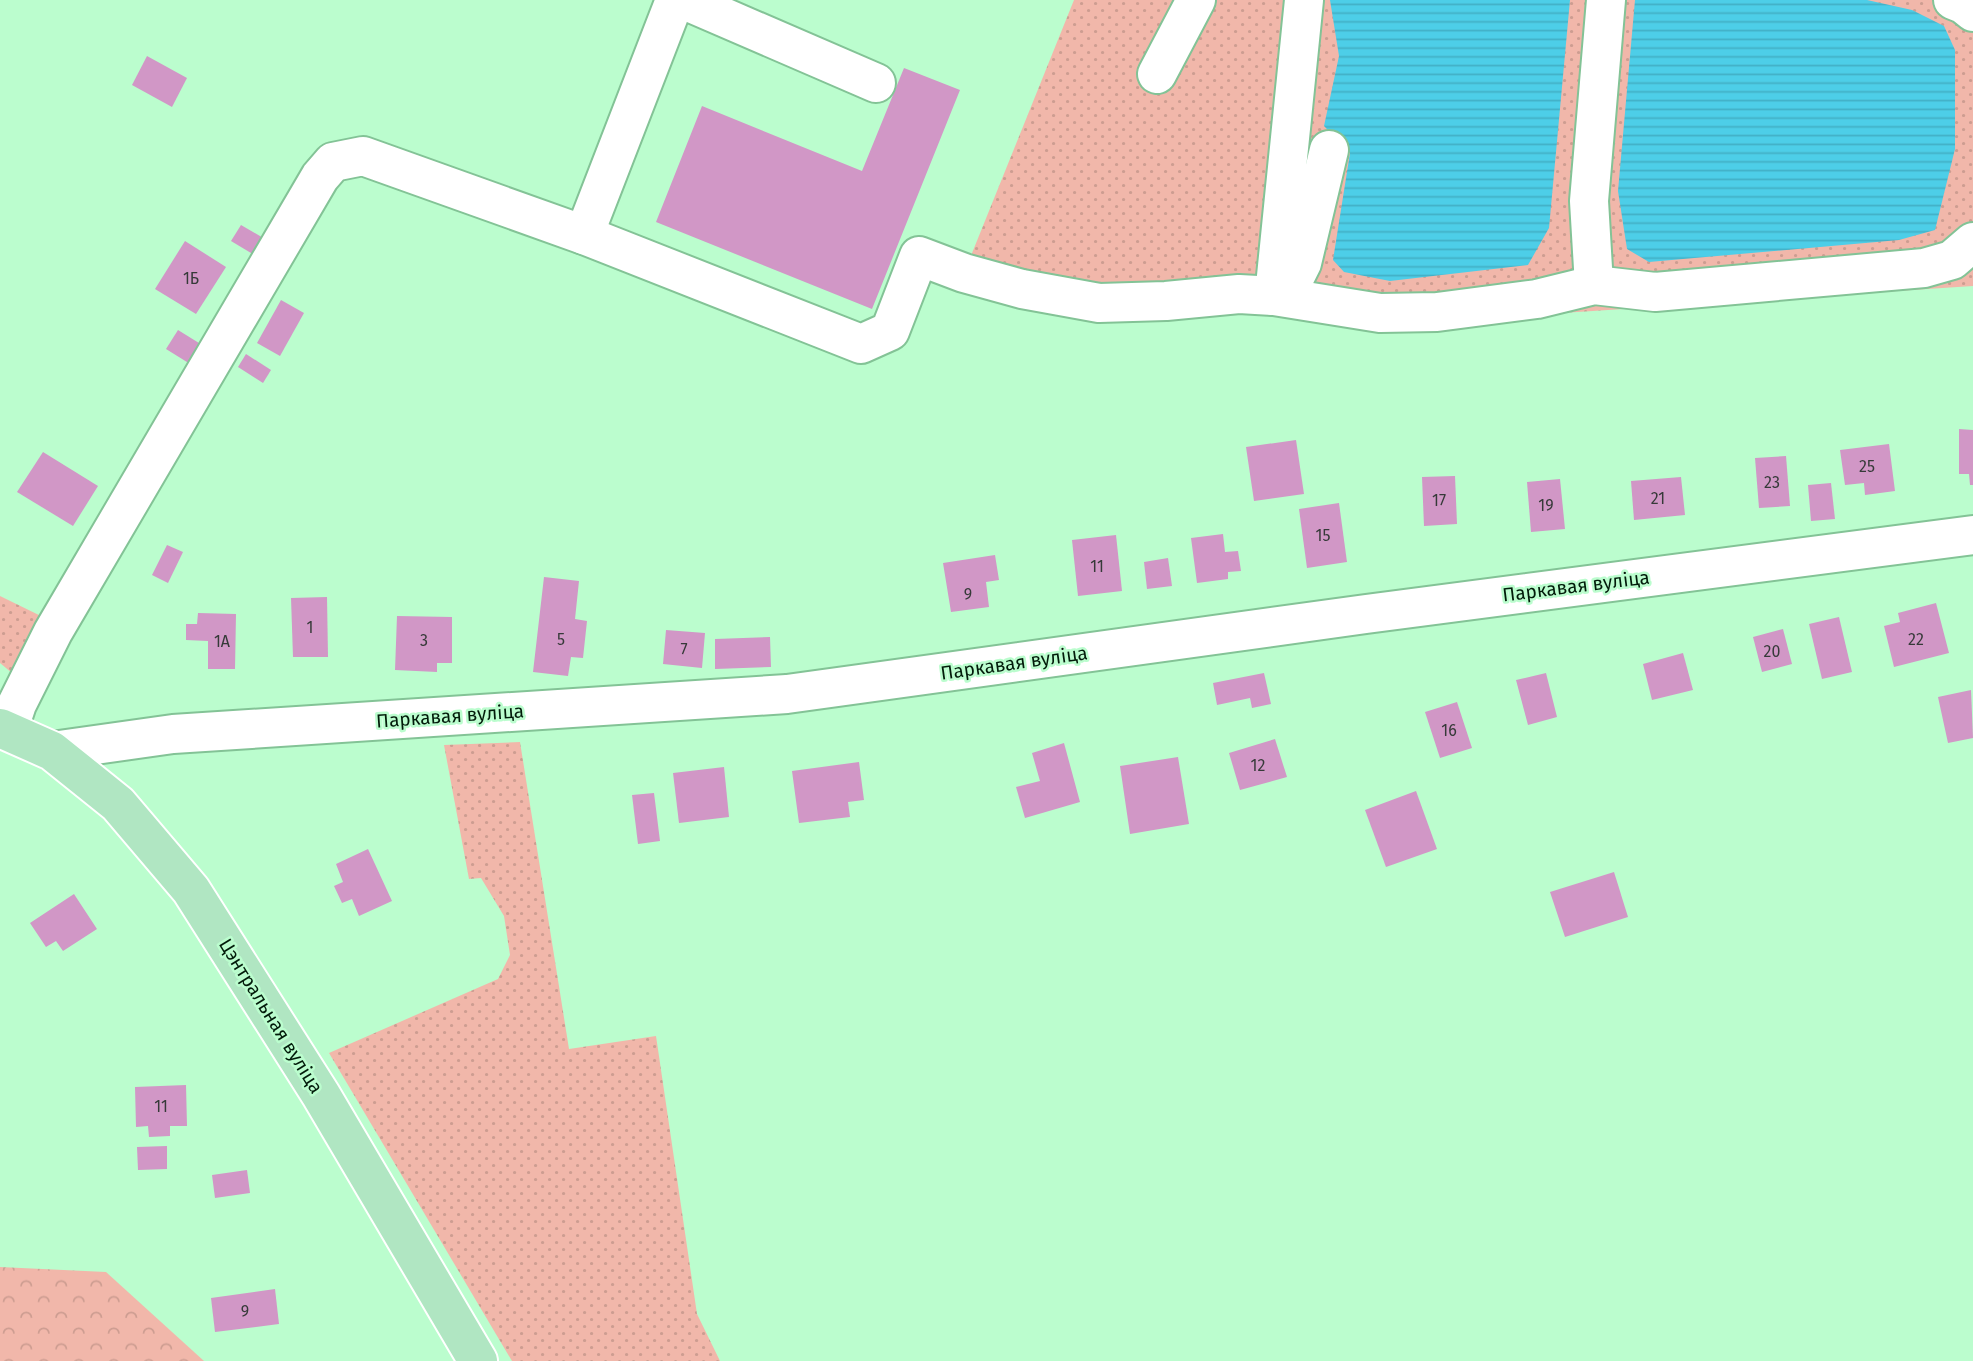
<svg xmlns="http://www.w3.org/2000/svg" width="1973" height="1361" viewBox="0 0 1973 1361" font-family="'Fira Sans',sans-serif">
  <defs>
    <pattern id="grass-dots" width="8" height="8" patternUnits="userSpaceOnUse" patternTransform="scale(1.75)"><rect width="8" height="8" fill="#f1b7aa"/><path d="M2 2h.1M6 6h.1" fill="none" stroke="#cd9d91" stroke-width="1.8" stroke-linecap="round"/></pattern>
    <pattern id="forest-crowns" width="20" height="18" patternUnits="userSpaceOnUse" patternTransform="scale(1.75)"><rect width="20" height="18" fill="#f1b7aa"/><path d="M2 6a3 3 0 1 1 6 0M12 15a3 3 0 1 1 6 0" fill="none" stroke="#cd9d91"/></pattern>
    <pattern id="water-rules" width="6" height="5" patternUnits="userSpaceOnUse" patternTransform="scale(1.75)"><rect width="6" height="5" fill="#4dcee8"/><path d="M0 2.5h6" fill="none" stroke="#42b0c6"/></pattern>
  </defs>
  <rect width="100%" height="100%" fill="#bbfdce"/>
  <g fill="url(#grass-dots)">
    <path d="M 1074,0 L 1973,0 L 1973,286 L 1456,320 L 964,273 Z"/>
    <path d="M 0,596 L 45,618 L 12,673 L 0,663 Z"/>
    <path d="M 520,742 L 569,1049 L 656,1036 L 697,1314 L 720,1361 L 512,1361 L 329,1053 L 498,979 L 510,955 L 504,916 L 481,878 L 469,879 L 444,745 Z"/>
  </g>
  <path fill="url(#forest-crowns)" d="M 0,1267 L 106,1272 L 204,1361 L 0,1361 Z"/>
  <g fill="url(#water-rules)">
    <path d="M 1330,0 L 1570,0 L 1549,228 L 1528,265 L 1390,281 L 1344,272 L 1333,260 L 1350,153 L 1324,126 L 1339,56 Z"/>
    <path d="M 1635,0 L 1867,0 L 1912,10 L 1944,26 L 1955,50 L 1955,149 L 1935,230 L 1899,240 L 1649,262 L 1627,249 L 1618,191 Z"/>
  </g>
  <g fill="#d197c6">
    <path d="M 147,56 L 187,78 L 172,107 L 132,85 Z"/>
    <path d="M 904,68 L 960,90 L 872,309 L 656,222 L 702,106 L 862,171 Z"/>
    <path d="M 241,225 L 265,239 L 256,256 L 231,241 Z"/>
    <path d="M 185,241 L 226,267 L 196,314 L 155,289 Z"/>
    <path d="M 281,300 L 304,313 L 280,356 L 257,343 Z"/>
    <path d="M 178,330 L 207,348 L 195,367 L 166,349 Z"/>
    <path d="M 246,354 L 271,370 L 263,383 L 238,367 Z"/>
    <path d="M 1959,429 L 1973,430 L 1973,485 L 1970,485 L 1969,474 L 1959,474 Z"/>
    <path d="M 1296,440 L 1304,494 L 1254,501 L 1246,447 Z"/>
    <path d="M 1889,444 L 1895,491 L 1865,495 L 1864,483 L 1845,485 L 1840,450 Z"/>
    <path d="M 43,452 L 98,486 L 73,526 L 17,492 Z"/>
    <path d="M 1786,456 L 1790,506 L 1759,508 L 1755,458 Z"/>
    <path d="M 1455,476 L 1457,524 L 1424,526 L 1422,477 Z"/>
    <path d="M 1681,477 L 1685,515 L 1634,520 L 1631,481 Z"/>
    <path d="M 1560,479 L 1565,529 L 1531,532 L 1527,482 Z"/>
    <path d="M 1831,483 L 1835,519 L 1811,521 L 1808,485 Z"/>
    <path d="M 1339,503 L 1347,562 L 1307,568 L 1299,509 Z"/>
    <path d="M 1223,534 L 1225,552 L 1238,551 L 1241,571 L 1228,572 L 1228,579 L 1197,583 L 1191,538 Z"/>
    <path d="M 1116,535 L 1122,591 L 1078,596 L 1072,540 Z"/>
    <path d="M 167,545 L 183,552 L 168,583 L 152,575 Z"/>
    <path d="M 995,555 L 999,580 L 986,582 L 989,607 L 951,612 L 943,563 Z"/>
    <path d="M 1168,558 L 1172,586 L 1147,589 L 1144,562 Z"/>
    <path d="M 544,577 L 579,581 L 575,619 L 587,621 L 583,658 L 571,657 L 568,676 L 533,672 Z"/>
    <path d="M 327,597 L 328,657 L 293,657 L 291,598 Z"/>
    <path d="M 1936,603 L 1949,653 L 1894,667 L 1884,626 L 1900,622 L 1898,613 Z"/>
    <path d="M 198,613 L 236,614 L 235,669 L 208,669 L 208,641 L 186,640 L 186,624 L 197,624 Z"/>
    <path d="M 397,616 L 452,617 L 452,663 L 437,663 L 437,672 L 395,670 Z"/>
    <path d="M 1839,617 L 1852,672 L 1822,679 L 1809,624 Z"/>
    <path d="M 1783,629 L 1792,664 L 1762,672 L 1753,637 Z"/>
    <path d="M 666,630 L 705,633 L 702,668 L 663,664 Z"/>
    <path d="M 770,637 L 771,667 L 715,669 L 715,639 Z"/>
    <path d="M 1683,653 L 1693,690 L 1652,700 L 1643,664 Z"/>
    <path d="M 1264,673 L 1271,704 L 1252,708 L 1250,698 L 1217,705 L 1213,683 Z"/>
    <path d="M 1546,673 L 1557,717 L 1528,725 L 1516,680 Z"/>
    <path d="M 1971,690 L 1973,738 L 1948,743 L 1938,697 Z"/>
    <path d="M 1457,702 L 1472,748 L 1440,758 L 1425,712 Z"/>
    <path d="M 1275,739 L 1287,777 L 1240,790 L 1229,753 Z"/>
    <path d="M 1064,743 L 1080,802 L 1025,818 L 1016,787 L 1040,781 L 1032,753 Z"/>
    <path d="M 1178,757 L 1189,824 L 1130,834 L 1120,766 Z"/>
    <path d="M 859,762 L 864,800 L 848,802 L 850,817 L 799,823 L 792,771 Z"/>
    <path d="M 724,767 L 729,817 L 679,823 L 673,773 Z"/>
    <path d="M 1416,791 L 1437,849 L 1386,867 L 1365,810 Z"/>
    <path d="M 654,793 L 660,841 L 638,844 L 632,795 Z"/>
    <path d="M 368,849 L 392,901 L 359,916 L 352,899 L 342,903 L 334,886 L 343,882 L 336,864 Z"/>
    <path d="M 1614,872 L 1628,917 L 1565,937 L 1550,892 Z"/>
    <path d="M 74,894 L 97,929 L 63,951 L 56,941 L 46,947 L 30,923 Z"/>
    <path d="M 186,1085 L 187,1126 L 170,1126 L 170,1136 L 149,1137 L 148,1126 L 136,1127 L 135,1087 Z"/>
    <path d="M 167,1146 L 167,1169 L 138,1170 L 137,1147 Z"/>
    <path d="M 247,1170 L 250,1193 L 215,1198 L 212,1175 Z"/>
    <path d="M 275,1289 L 279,1324 L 215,1332 L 211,1298 Z"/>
  </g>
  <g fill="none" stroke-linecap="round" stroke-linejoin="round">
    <defs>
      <g id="minor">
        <path d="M 684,0 L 876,83"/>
        <path d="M 1953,0 L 1963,4 L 1973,12"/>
        <path d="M 1157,74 L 1196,0"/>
        <path d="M 584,235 L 675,0"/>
        <path d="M 1594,285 L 1589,201 L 1606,0"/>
        <path d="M 1281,291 L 1292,283 L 1302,263 L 1329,150"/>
        <path d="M 1274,296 L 1304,0"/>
        <path d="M 8,731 L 17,704 L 53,632 L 320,177 L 333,162 L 363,156 L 584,235 L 861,344 L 890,331 L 919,256 L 964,273 L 1022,289 L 1099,303 L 1166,301 L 1239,294 L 1274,296 L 1380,313 L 1437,312 L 1537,299 L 1594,285 L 1655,292 L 1924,268 L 1952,260 L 1973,242"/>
        <path d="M 52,751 L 173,734 L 787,694 L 1366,614 L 1973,535"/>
      </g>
      <path id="major" d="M 0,728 L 52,751 L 118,804 L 191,890 L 321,1095 L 478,1361"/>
    </defs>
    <use href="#minor" stroke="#83c396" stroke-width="42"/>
    <use href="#major" stroke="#fff" stroke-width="42"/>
    <use href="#minor" stroke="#fff" stroke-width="38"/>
    <use href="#major" stroke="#b0e6c2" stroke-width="38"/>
  </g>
  <g text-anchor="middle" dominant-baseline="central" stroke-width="5" stroke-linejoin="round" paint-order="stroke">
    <g font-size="16" fill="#363a39">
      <text x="191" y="278">1Б</text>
      <text x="1867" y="466">25</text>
      <text x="1772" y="482">23</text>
      <text x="1658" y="498">21</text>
      <text x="1439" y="500">17</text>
      <text x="1546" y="505">19</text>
      <text x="1323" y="535">15</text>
      <text x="1097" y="566">11</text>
      <text x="968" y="594">9</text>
      <text x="310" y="627">1</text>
      <text x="561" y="639">5</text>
      <text x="1916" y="639">22</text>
      <text x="424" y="640">3</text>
      <text x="222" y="641">1А</text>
      <text x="684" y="649">7</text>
      <text x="1772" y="651">20</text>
      <text x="1449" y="730">16</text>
      <text x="1258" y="765">12</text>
      <text x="161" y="1106">11</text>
      <text x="245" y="1311">9</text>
    </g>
    <g font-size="19" fill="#021b0a" stroke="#bbfdce">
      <text transform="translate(1576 586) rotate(-7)">Паркавая вуліца</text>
      <text transform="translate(1014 663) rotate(-8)">Паркавая вуліца</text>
      <text transform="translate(450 716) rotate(-4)">Паркавая вуліца</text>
      <text transform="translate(271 1016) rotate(58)">Цэнтральная вуліца</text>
    </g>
  </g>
</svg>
